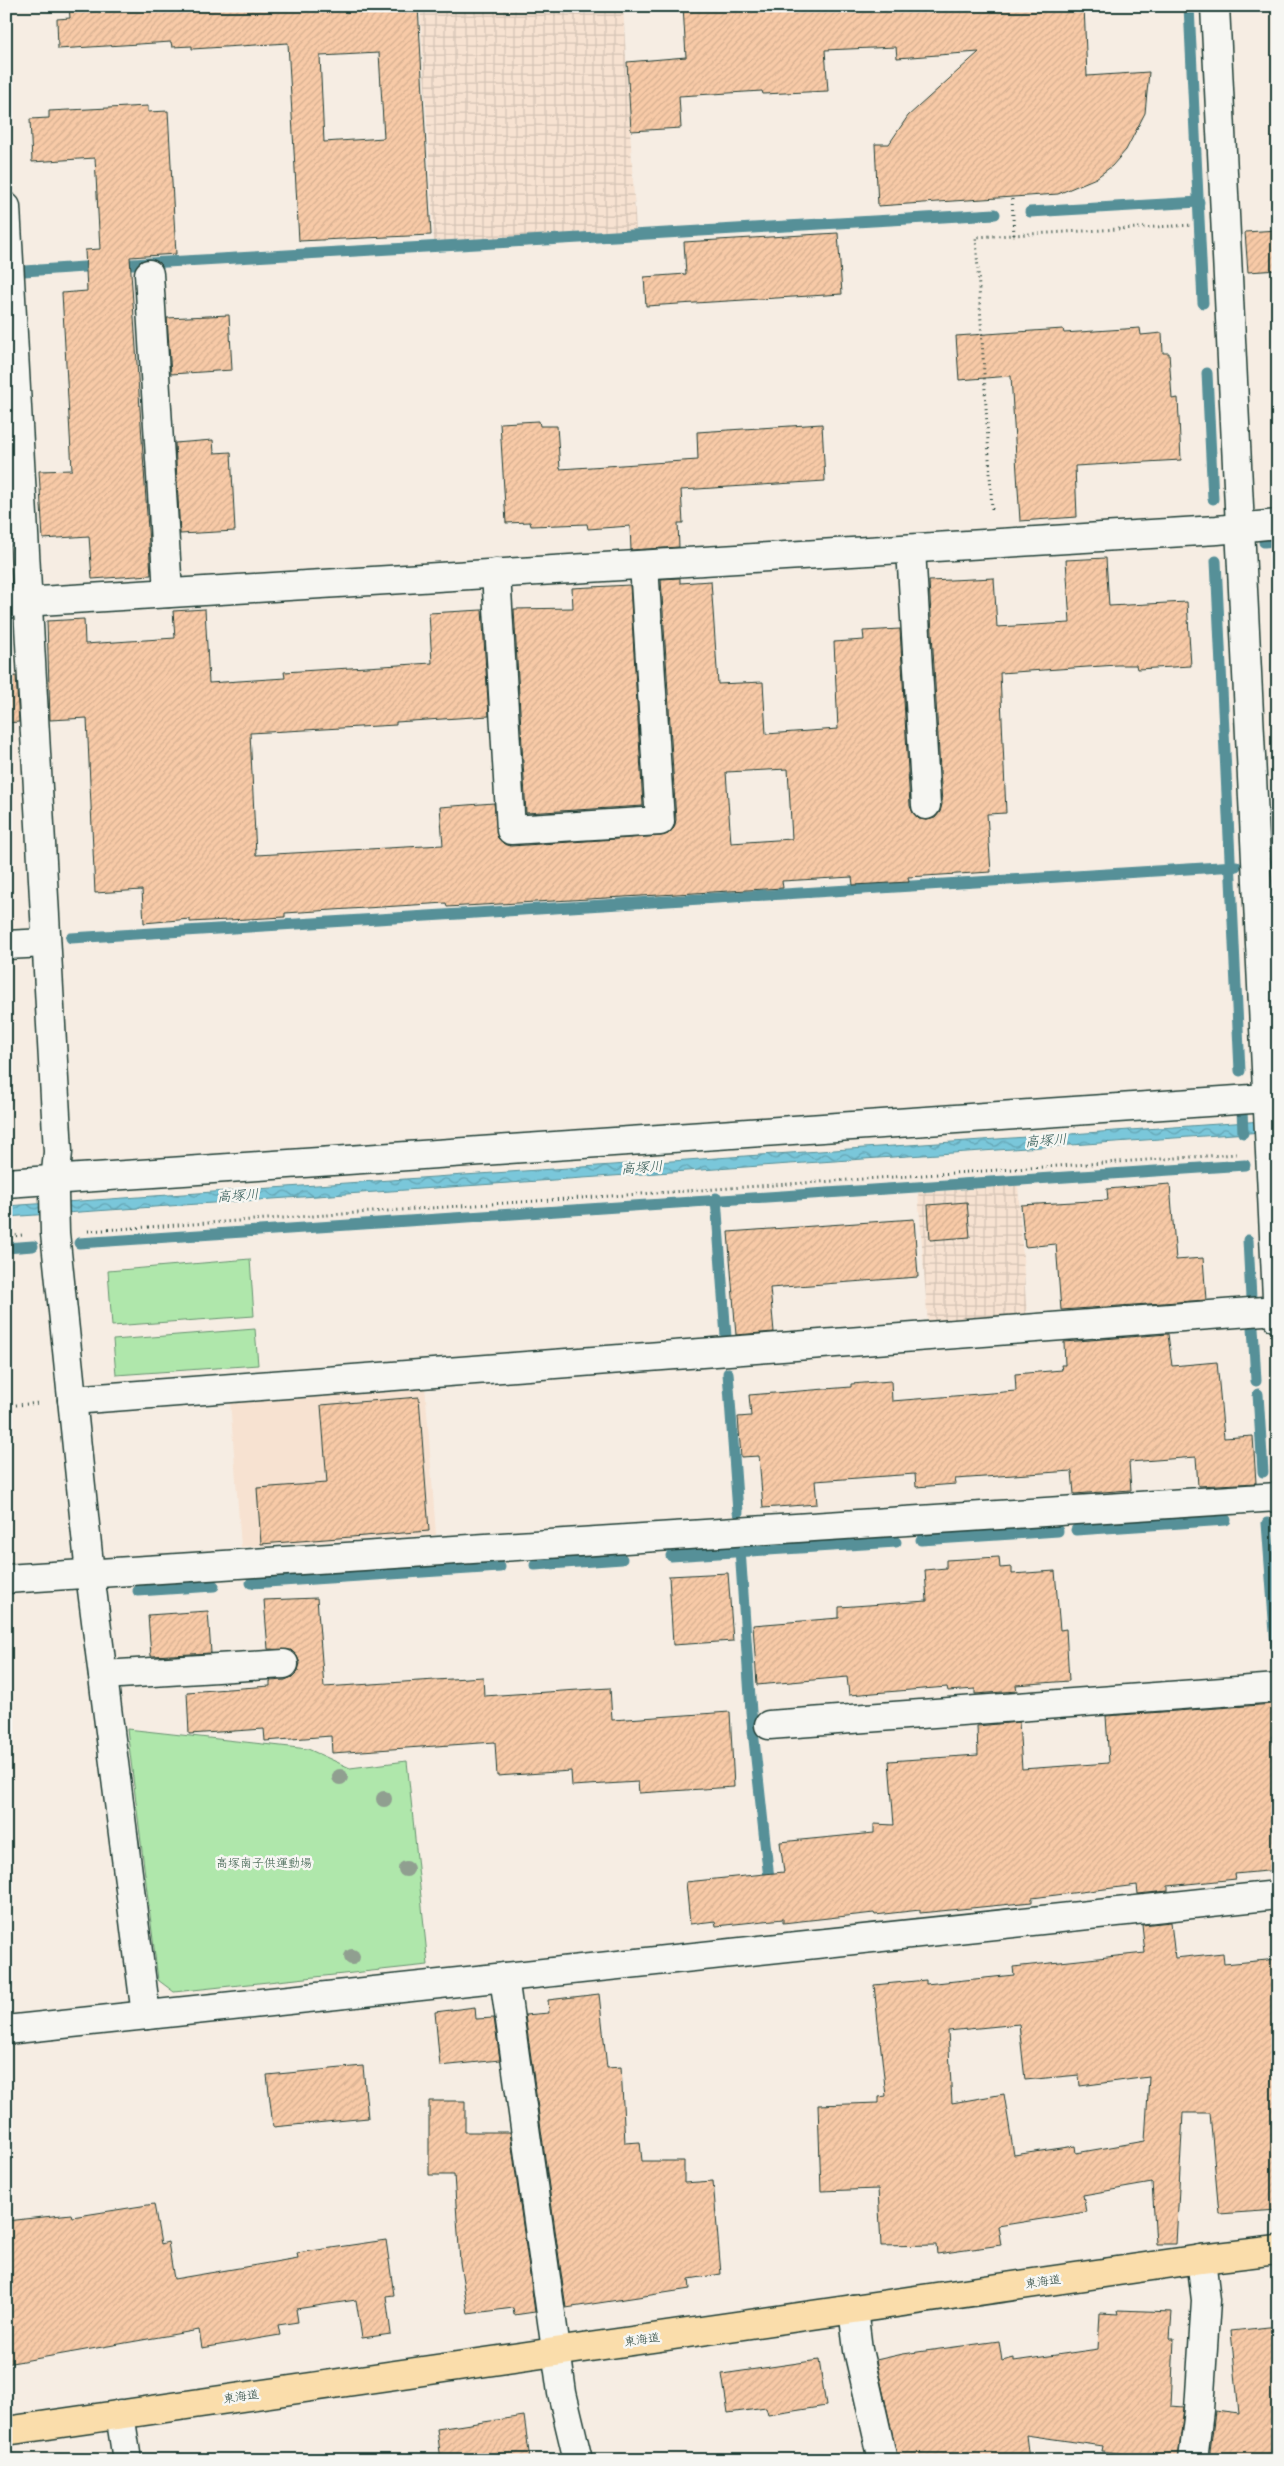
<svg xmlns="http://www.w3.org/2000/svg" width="1284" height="2466" viewBox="0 0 1284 2466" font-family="Kalam,'Klee One',sans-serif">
  <defs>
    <pattern id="industrial-grid" width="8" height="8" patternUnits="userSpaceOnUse" patternTransform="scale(1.25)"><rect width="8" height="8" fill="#f7e2d1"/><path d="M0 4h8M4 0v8" fill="none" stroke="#d3c3b4"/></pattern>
    <pattern id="water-waves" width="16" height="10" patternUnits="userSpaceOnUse" patternTransform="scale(1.25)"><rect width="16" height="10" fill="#7ac7da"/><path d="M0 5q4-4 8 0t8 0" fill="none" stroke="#63a3b2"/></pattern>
    <pattern id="building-hatch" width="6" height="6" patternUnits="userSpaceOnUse" patternTransform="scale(1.25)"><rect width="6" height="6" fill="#f8caa7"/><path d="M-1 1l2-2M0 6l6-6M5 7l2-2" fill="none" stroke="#d4ae90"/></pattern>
  </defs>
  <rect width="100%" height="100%" fill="#f6ede3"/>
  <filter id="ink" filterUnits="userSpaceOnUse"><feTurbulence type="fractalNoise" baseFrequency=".02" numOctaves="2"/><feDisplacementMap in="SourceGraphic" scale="10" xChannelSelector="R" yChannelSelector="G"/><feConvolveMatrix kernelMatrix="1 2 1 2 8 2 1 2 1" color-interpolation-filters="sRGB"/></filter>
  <g filter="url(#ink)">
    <path fill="#f7e2d1" d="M 425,1385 L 436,1535 L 241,1547 L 230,1400 Z"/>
    <g fill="url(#industrial-grid)">
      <path d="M 420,6 L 623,6 L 636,232 L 434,244 Z"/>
      <path d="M 1018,1185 L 1027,1317 L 928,1325 L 918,1192 Z"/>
    </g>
    <g fill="#afe7ab" stroke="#679270">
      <path d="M 250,1259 L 254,1316 L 112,1326 L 108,1271 Z"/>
      <path d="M 255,1329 L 258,1365 L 116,1375 L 113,1340 Z"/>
      <path d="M 127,1729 L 308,1749 L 350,1768 L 407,1761 L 428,1965 L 174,1992 L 158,1980 Z"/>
    </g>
    <path fill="url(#water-waves)" stroke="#569098" d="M 1278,1120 L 1278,1131 L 6,1217 L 6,1206 Z"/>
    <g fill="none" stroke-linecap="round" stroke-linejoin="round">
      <g stroke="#569098" stroke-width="11">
        <path d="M 1189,6 L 1203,303"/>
        <path d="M 1030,212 L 1199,202"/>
        <path d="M 115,265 L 995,214"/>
        <path d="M 24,271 L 99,266"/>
        <path d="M 1207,373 L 1213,499"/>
        <path d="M 1264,542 L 1278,541"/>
        <path d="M 1216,561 L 1240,1071"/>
        <path d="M 1276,863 L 1278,863"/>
        <path d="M 71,938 L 1236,866"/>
        <path d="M 1242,1111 L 1243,1133"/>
        <path d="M 716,1198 L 726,1337"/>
        <path d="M 1248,1240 L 1251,1298"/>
        <path d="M 79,1243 L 1245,1165"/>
        <path d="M 6,1248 L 33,1246"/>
        <path d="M 1253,1327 L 1256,1381"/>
        <path d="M 728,1373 L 738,1512"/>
        <path d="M 1258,1394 L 1263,1472"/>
        <path d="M 1267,1523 L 1278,1674"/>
        <path d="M 1076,1530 L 1226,1520"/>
        <path d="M 921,1540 L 1058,1531"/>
        <path d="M 740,1549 L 751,1712 L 770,1888"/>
        <path d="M 671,1556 L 896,1542"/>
        <path d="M 535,1565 L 622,1559"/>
        <path d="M 251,1583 L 500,1567"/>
        <path d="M 138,1591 L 214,1586"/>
      </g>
    </g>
    <g fill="url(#building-hatch)" stroke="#1f3d34" fill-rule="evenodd">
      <path d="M 69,6 L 165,6 L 165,10 L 231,6 L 418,6 L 431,235 L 299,241 L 288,43 L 192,49 L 192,46 L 172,47 L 171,42 L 58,49 L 57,19 L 70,18 ZM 379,53 L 384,138 L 324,142 L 320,56 Z"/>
      <path d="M 683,6 L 1084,6 L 1087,76 L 1149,72 L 1145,113 L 1126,150 L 1112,166 L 1096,178 L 1058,194 L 878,206 L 875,144 L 889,144 L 908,116 L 979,52 L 897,58 L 896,47 L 825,50 L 828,91 L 763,94 L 762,91 L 679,96 L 681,128 L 631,131 L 627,62 L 686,57 Z"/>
      <path d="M 148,106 L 148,112 L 168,111 L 176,254 L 130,257 L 151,575 L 92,579 L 89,536 L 43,539 L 39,471 L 72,470 L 62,293 L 87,291 L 85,250 L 100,249 L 95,158 L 32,162 L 30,119 L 49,118 L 49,111 Z"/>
      <path d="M 1278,230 L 1278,270 L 1248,272 L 1245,232 Z"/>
      <path d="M 838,233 L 842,294 L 646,306 L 644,277 L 686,274 L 684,242 Z"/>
      <path d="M 229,315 L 232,370 L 171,374 L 167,318 Z"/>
      <path d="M 1140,328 L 1141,335 L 1162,333 L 1163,353 L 1169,353 L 1172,399 L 1178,398 L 1181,460 L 1075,466 L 1077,517 L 1020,521 L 1011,376 L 959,380 L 956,336 L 1063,329 L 1064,333 Z"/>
      <path d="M 539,421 L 540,426 L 557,426 L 560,469 L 698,460 L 697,432 L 822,424 L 825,481 L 681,490 L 683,523 L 678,523 L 679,547 L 631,550 L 630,526 L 588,529 L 587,524 L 531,526 L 530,522 L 506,523 L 500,423 Z"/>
      <path d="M 213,440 L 214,453 L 231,452 L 235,531 L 180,534 L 175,443 Z"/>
      <path d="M 1106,558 L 1109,606 L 1187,602 L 1191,666 L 1137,669 L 1136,665 L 1117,665 L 1000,673 L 1006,813 L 987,814 L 991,872 L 908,877 L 909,882 L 853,885 L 852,877 L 782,881 L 783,888 L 447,907 L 446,903 L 285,913 L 285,917 L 190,922 L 190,919 L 144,923 L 142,890 L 95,893 L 87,718 L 50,720 L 47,621 L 84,619 L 85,644 L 175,638 L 173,611 L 205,609 L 209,683 L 285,678 L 284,672 L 432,663 L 429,613 L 482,610 L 489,716 L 396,722 L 396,725 L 250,733 L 256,855 L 443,845 L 440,807 L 494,803 L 498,838 L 504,844 L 511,846 L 661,836 L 668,834 L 674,828 L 676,820 L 661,579 L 680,578 L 680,583 L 711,581 L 718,684 L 763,682 L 766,734 L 838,729 L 834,642 L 864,640 L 863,631 L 900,629 L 910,806 L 913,813 L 919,819 L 927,820 L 935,818 L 940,812 L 942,804 L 929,581 L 994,578 L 997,627 L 1070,623 L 1066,560 ZM 788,769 L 792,839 L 731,843 L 726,772 Z"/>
      <path d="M 630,585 L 643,806 L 526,813 L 514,609 L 573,608 L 572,588 Z"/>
      <path d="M 16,676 L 19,722 L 6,723 L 6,677 Z"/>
      <path d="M 1170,1184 L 1176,1260 L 1203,1258 L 1206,1300 L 1061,1310 L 1056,1244 L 1025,1247 L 1021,1205 L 1108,1200 L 1107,1189 Z"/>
      <path d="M 967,1202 L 970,1237 L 930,1240 L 928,1205 Z"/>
      <path d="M 914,1219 L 918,1277 L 770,1288 L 774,1332 L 736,1335 L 728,1232 Z"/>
      <path d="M 1168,1334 L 1172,1366 L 1217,1362 L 1224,1438 L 1253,1436 L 1256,1483 L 1198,1486 L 1196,1457 L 1129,1462 L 1131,1490 L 1074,1494 L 1072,1471 L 955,1479 L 956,1484 L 916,1487 L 915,1474 L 815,1481 L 817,1504 L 763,1508 L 759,1456 L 741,1457 L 738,1417 L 751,1416 L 749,1395 L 851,1387 L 851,1384 L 891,1381 L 892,1401 L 1016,1391 L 1015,1374 L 1062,1370 L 1061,1365 L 1065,1365 L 1064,1342 Z"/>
      <path d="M 419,1397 L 429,1531 L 261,1544 L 257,1488 L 327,1483 L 321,1405 Z"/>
      <path d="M 999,1557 L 1000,1568 L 1012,1567 L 1012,1574 L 1055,1571 L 1060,1630 L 1066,1629 L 1069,1681 L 1016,1685 L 1017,1691 L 975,1694 L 975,1689 L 948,1691 L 947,1687 L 849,1695 L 847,1677 L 757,1685 L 753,1625 L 839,1618 L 839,1607 L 927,1601 L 925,1570 L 946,1568 L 946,1560 Z"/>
      <path d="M 728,1573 L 733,1641 L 673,1645 L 669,1576 Z"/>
      <path d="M 317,1598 L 324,1687 L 483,1677 L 484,1696 L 610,1688 L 612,1720 L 730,1712 L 734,1787 L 639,1793 L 638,1782 L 572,1786 L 571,1771 L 497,1776 L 495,1742 L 332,1753 L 331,1736 L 265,1741 L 264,1729 L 189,1734 L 187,1692 L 270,1686 L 270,1681 L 285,1680 L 292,1677 L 298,1671 L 300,1663 L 297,1656 L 291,1650 L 268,1649 L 264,1600 Z"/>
      <path d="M 208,1611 L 211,1653 L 151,1656 L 148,1615 Z"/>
      <path d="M 1274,1704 L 1276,1735 L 1272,1736 L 1278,1827 L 1272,1826 L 1277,1870 L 1235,1874 L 1236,1879 L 1168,1886 L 1168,1891 L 1138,1894 L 1137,1885 L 1032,1898 L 1032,1902 L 920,1913 L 920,1910 L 875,1915 L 874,1913 L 783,1923 L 783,1919 L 716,1926 L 715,1921 L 690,1924 L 686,1882 L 784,1872 L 780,1842 L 874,1833 L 874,1824 L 894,1825 L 889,1761 L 978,1755 L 977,1726 L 1019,1722 L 1022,1769 L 1109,1763 L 1106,1716 Z"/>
      <path d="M 1171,1922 L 1175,1958 L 1223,1953 L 1224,1964 L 1278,1959 L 1278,2210 L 1219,2214 L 1210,2113 L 1183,2113 L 1176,2244 L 1156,2244 L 1152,2183 L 1083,2195 L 1086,2212 L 998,2226 L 1001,2245 L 937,2254 L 936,2245 L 881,2246 L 878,2189 L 821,2191 L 818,2105 L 879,2103 L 879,2097 L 886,2096 L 874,1985 L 926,1980 L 926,1984 L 1014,1975 L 1013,1967 L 1145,1953 L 1142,1925 ZM 1019,2024 L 1025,2080 L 1079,2075 L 1080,2086 L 1149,2077 L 1145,2141 L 1076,2153 L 1075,2146 L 1014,2155 L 1004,2094 L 952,2103 L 948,2031 Z"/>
      <path d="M 599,1994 L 607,2068 L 621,2067 L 625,2143 L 640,2142 L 642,2161 L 684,2161 L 684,2183 L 713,2181 L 721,2274 L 689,2279 L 690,2289 L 566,2308 L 525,2015 L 549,2013 L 548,2000 Z"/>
      <path d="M 475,2007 L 476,2019 L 494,2018 L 500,2060 L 440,2066 L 435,2012 Z"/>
      <path d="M 363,2066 L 368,2118 L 273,2127 L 267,2075 Z"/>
      <path d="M 429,2101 L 465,2101 L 465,2132 L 510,2132 L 535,2312 L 514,2315 L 513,2308 L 468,2314 L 460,2262 L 454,2175 L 429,2175 Z"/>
      <path d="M 154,2204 L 161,2244 L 168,2242 L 174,2279 L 298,2258 L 297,2253 L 386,2240 L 394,2295 L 386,2296 L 391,2334 L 362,2338 L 356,2300 L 296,2309 L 298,2322 L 278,2325 L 280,2335 L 202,2348 L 199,2330 L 6,2364 L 6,2221 L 71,2214 L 72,2217 Z"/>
      <path d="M 1118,2310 L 1172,2312 L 1170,2339 L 1174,2339 L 1171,2406 L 1184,2407 L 1178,2460 L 1142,2460 L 1142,2456 L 1102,2451 L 1103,2446 L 1026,2435 L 1029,2460 L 898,2460 L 876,2360 L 903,2354 L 999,2341 L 1002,2361 L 1014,2358 L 1014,2361 L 1098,2349 L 1100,2313 L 1119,2314 Z"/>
      <path d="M 1278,2326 L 1278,2460 L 1209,2460 L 1215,2411 L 1239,2414 L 1231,2331 Z"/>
      <path d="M 819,2360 L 826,2406 L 768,2415 L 766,2408 L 728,2413 L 722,2374 Z"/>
      <path d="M 524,2416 L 530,2460 L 441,2460 L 437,2429 Z"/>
    </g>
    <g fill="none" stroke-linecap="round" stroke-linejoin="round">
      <defs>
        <g id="minor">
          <path d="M 1215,6 L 1278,1319"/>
          <path d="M 6,207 L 58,1152 L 54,1193 L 55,1233 L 90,1574 L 146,2015"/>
          <path d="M 149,274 L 168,593"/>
          <path d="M 911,549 L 926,805"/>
          <path d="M 496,573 L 511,830 L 660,821 L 644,565"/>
          <path d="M 6,603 L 1217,530 L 1278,524"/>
          <path d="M 6,945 L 46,943"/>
          <path d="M 6,1183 L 1267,1098"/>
          <path d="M 72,1400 L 1277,1310"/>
          <path d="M 6,1579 L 1278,1497"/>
          <path d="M 103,1675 L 284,1664"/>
          <path d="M 769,1725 L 1278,1688"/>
          <path d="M 504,1977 L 562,2393 L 578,2460"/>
          <path d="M 6,2030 L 1278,1895"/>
          <path d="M 853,2309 L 858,2350 L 883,2460"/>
          <path d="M 120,2414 L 127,2460"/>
          <path d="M 1193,2460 L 1199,2410 L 1206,2300 L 1201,2259"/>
        </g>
        <path id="highway" d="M 6,2431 L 1201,2259 L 1278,2250"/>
      </defs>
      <use href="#minor" stroke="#1f3d34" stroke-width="31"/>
      <use href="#highway" stroke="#1f3d34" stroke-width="31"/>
      <g stroke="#1f3d34" stroke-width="3" stroke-dasharray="1 4" stroke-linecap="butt">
        <path d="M 1012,199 L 1014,235"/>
        <path d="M 992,509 L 976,237 L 1192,225"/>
        <path d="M 88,1231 L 1237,1154"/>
        <path d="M 6,1237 L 22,1235"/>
        <path d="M 6,1406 L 39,1403"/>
      </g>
      <use href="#minor" stroke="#f6f6f2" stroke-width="28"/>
      <use href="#highway" stroke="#faddab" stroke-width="28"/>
    </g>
    <g fill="#909f90">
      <circle cx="340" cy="1777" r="8"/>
      <circle cx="384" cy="1799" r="8"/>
      <circle cx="406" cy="1869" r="8"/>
      <circle cx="352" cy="1957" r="8"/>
    </g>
  </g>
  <g text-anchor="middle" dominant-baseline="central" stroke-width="5" stroke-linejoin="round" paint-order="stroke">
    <g font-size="12" fill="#3c5f4c" stroke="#f6f6f2">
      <text x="264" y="1863">高塚南子供運動場</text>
    </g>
    <g font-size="12" fill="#1f3d34" stroke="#f6f6f2">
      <text transform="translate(1043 2282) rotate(-8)">東海道</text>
      <text transform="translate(642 2340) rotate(-8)">東海道</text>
      <text transform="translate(241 2397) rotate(-8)">東海道</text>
    </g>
    <g font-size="14" font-style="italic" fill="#315955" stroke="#f6f6f2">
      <text transform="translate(1046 1141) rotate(-4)">高塚川</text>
      <text transform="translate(642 1168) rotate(-4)">高塚川</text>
      <text transform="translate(238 1196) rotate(-4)">高塚川</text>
    </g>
  </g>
  <rect width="1284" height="2466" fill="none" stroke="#f6f6f2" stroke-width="25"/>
  <rect x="12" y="12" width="1259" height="2441" fill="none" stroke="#1f3d34" stroke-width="2" filter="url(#ink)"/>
</svg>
